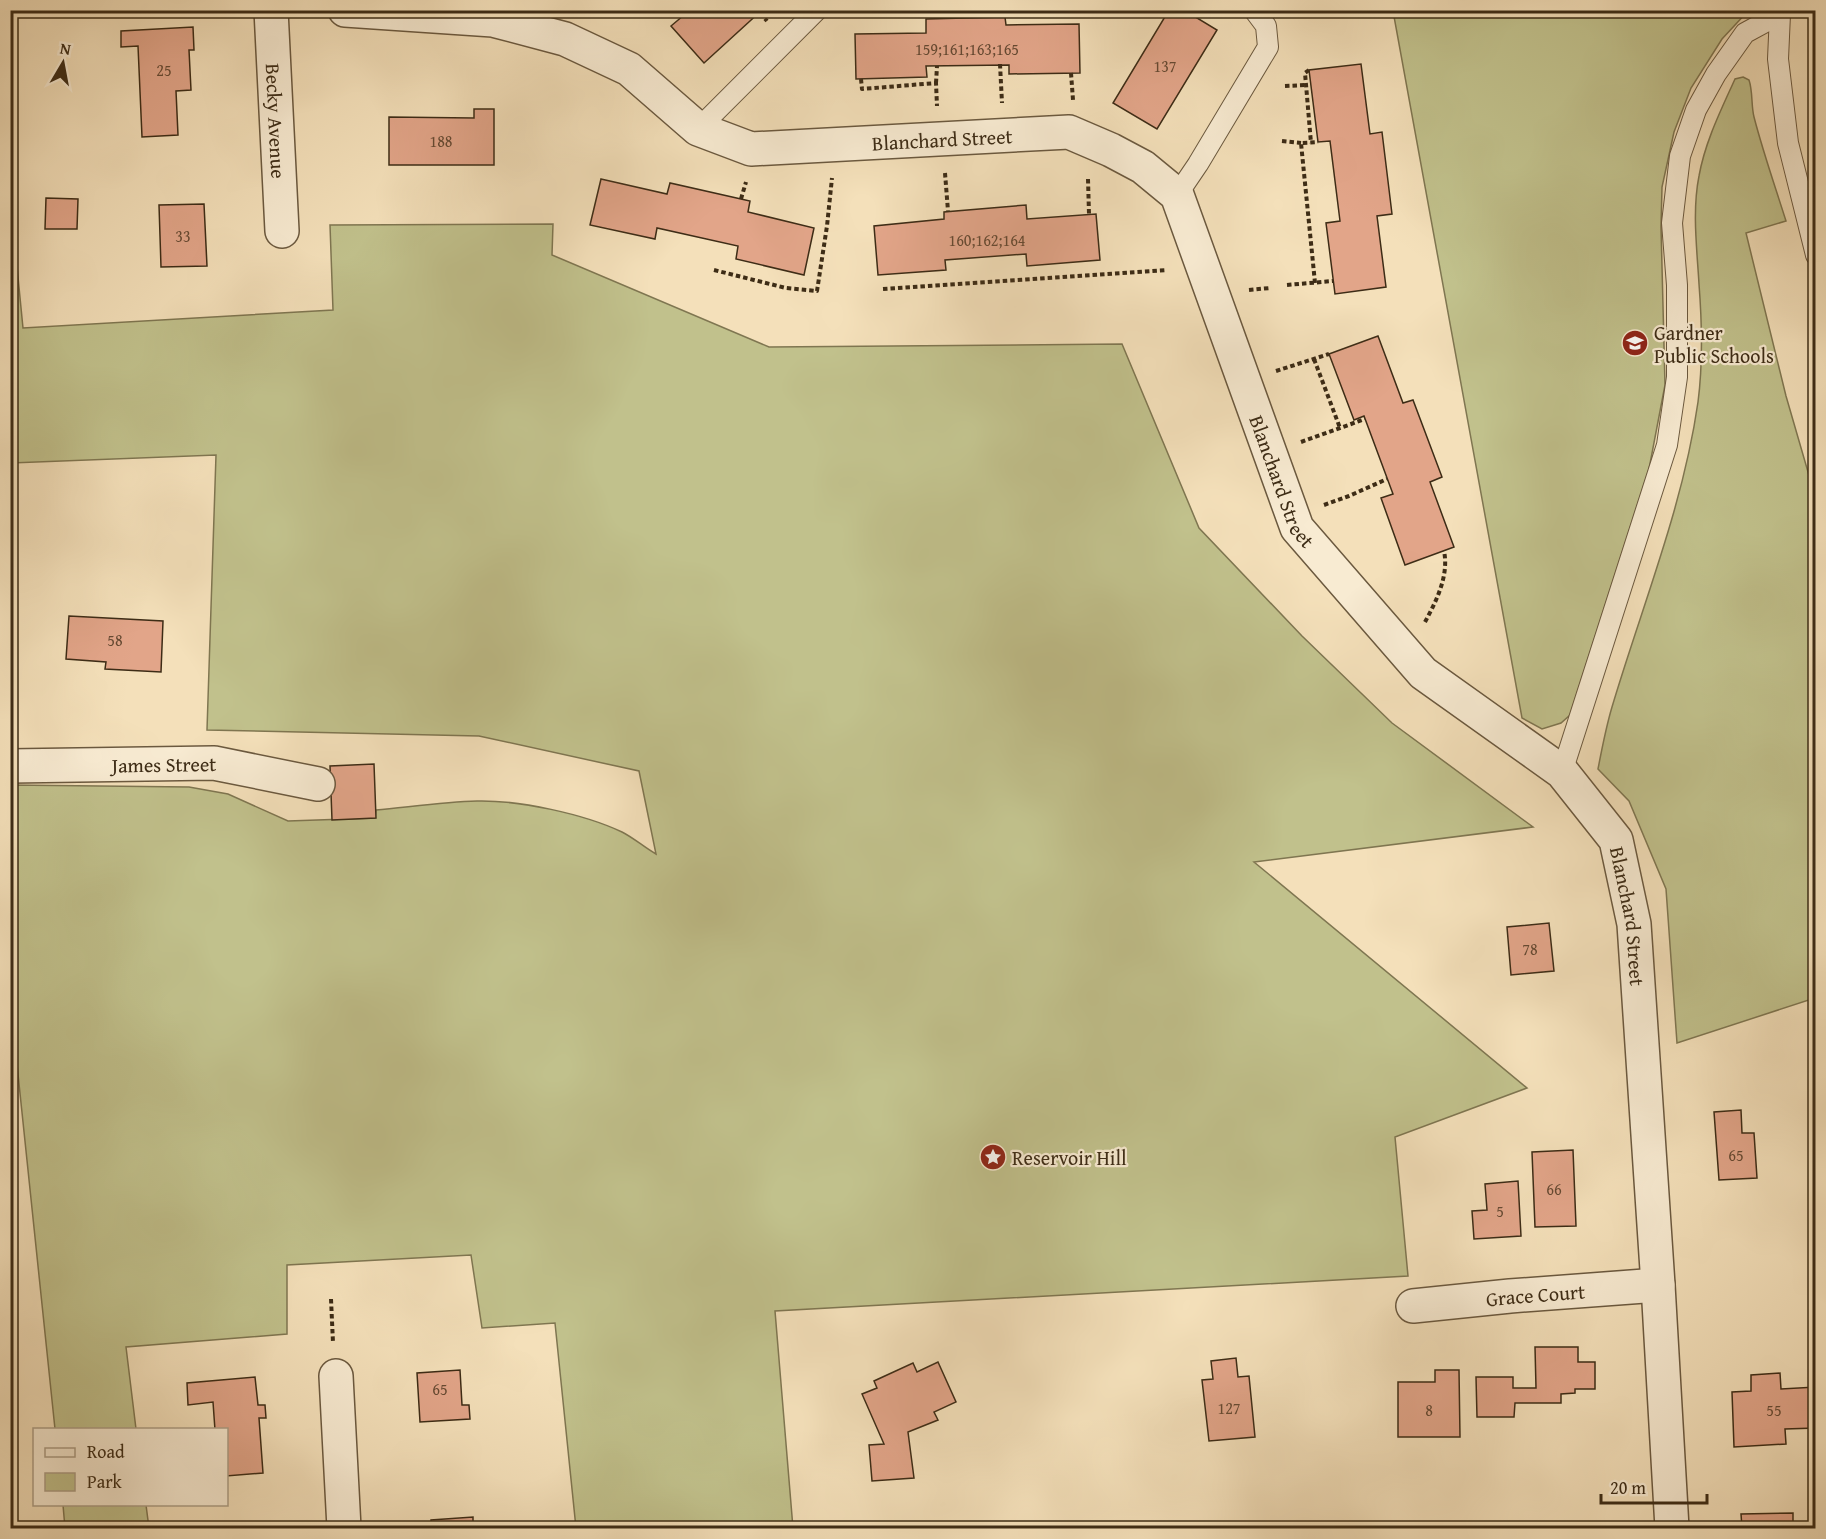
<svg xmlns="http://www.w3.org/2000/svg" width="1826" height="1539" viewBox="0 0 1826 1539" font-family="'Gentium Book Plus',serif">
  <rect width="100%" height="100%" fill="#f4e0ba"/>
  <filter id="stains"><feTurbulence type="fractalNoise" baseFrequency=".00333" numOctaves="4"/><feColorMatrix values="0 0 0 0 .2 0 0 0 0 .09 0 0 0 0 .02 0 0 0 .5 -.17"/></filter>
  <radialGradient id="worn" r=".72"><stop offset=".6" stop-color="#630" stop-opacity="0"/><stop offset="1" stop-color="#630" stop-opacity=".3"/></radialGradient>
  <g fill="#c1c18c" stroke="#7f7651" stroke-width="1.5">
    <path d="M 1393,11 L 1748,11 L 1722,39 L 1691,88 L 1674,132 L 1662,187 L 1661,227 L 1665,385 L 1649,469 L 1570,715 L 1561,723 L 1542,729 L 1522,718 Z"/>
    <path d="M 1743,77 L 1749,80 C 1753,92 1751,105 1754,117 C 1763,152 1775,186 1786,221 L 1746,233 L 1786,396 L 1815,496 L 1815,998 L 1677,1043 L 1666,889 L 1629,801 L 1598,769 C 1602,748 1606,727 1612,707 C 1642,606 1683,507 1698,402 C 1703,364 1702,323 1699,284 C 1697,249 1692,211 1699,176 C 1705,142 1721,110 1735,79 Z"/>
    <path d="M 12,216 L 23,328 L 333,310 L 330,225 L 553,224 L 552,255 L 769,347 L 1122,344 L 1199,528 L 1302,636 L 1392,723 L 1533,827 L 1254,862 L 1527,1088 L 1395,1137 L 1408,1276 L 775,1311 L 793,1528 L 576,1528 L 555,1323 L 482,1328 L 471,1255 L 287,1265 L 287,1334 L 126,1347 L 136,1429 L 55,1429 L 11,1007 L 10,785 L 189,787 L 228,794 L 288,821 L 375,818 L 376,810 C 409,807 444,802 477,801 C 519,800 584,814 622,832 C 634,838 645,848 656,854 L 639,771 L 479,736 L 207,730 L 216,455 L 11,463 L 11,217 Z"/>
    <path d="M 63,1505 L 146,1505 L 149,1528 L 65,1528 Z"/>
  </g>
  <g fill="#e2a589" stroke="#3d2c16" stroke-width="1.5">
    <path d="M 690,10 L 762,10 L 704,63 L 671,26 Z"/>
    <path d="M 1169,10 L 1184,10 L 1217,30 L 1157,129 L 1113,103 Z"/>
    <path d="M 1005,17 L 1006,25 L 1079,24 L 1080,73 L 1009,74 L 1009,65 L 926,66 L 927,77 L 856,79 L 855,34 L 926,33 L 926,19 Z"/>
    <path d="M 193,27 L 194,50 L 189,50 L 191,90 L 176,91 L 178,135 L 142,137 L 138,46 L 121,47 L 121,31 Z"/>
    <path d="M 1361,64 L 1370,134 L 1382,132 L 1392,214 L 1377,216 L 1386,287 L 1335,294 L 1326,223 L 1340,221 L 1330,141 L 1318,142 L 1309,70 Z"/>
    <path d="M 474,109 L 494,109 L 494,165 L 389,165 L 389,117 L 474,118 Z"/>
    <path d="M 601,179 L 667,194 L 670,183 L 741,199 L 750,201 L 748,212 L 814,228 L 804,275 L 736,259 L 738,246 L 657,228 L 655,239 L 590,225 Z"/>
    <path d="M 46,198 L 78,199 L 77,229 L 45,229 Z"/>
    <path d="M 204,204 L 207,266 L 161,267 L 159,205 Z"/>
    <path d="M 1026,205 L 1027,219 L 1096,214 L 1100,260 L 1027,266 L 1026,254 L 945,260 L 946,270 L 878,275 L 874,226 L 944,219 L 944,212 Z"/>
    <path d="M 1378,336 L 1403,403 L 1413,400 L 1442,477 L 1430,482 L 1454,547 L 1405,565 L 1381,498 L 1393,494 L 1364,416 L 1354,420 L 1329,354 Z"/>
    <path d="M 69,616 L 163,621 L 161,672 L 105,669 L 106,662 L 66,659 Z"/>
    <path d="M 374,764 L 376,818 L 332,820 L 330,766 Z"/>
    <path d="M 1549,923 L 1554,971 L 1511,975 L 1507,927 Z"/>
    <path d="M 1741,1110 L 1742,1133 L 1754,1133 L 1757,1178 L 1719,1180 L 1714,1112 Z"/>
    <path d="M 1573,1150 L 1576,1226 L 1535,1227 L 1532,1152 Z"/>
    <path d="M 1518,1181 L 1521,1236 L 1474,1239 L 1472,1211 L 1487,1210 L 1485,1184 Z"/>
    <path d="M 1535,1347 L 1578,1347 L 1578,1362 L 1595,1362 L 1595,1389 L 1575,1389 L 1575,1393 L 1561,1394 L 1561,1403 L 1515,1403 L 1514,1417 L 1477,1417 L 1476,1377 L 1513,1377 L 1513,1388 L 1536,1388 Z"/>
    <path d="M 1236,1358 L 1238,1377 L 1249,1376 L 1255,1437 L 1209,1441 L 1202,1380 L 1213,1379 L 1211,1361 Z"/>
    <path d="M 938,1362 L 956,1402 L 934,1412 L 938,1420 L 908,1432 L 914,1478 L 872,1481 L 869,1445 L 884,1444 L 862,1394 L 877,1388 L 874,1381 L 913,1363 L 917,1372 Z"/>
    <path d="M 460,1370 L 462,1405 L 469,1405 L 470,1419 L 420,1422 L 417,1373 Z"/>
    <path d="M 1435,1370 L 1459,1370 L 1460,1437 L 1398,1437 L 1398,1382 L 1435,1382 Z"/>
    <path d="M 1780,1373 L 1781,1389 L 1816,1387 L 1816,1428 L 1785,1429 L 1786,1444 L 1734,1447 L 1732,1392 L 1751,1391 L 1751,1375 Z"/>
    <path d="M 255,1377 L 258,1405 L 265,1405 L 266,1418 L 259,1418 L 263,1473 L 226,1476 L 226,1430 L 215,1430 L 213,1402 L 188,1405 L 187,1383 Z"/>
    <path d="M 1793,1513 L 1793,1528 L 1742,1528 L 1741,1514 Z"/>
    <path d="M 473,1517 L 473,1528 L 431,1528 L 431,1520 Z"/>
    <path d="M 1525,1526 L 1587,1528 L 1525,1528 Z"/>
  </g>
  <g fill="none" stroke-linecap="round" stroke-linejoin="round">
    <defs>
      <g id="lane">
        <path d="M 1783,10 L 1780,14 L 1778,59 L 1788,143 L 1816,255"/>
        <path d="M 698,129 L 817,10"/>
        <path d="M 1177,195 L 1198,164 L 1268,47 L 1266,26 L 1254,10"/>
        <path d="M 1562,772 L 1667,445 L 1677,377 L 1677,285 L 1672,223 L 1680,156 L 1696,110 L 1716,74 L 1745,33 L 1780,14"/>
      </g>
      <g id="street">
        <path id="s1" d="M 271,10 L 282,231"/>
        <path id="s2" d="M 345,10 L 493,20 L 565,39 L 629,69 L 698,129 L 751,149 L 1069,132 L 1111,150 L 1143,167 L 1177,195 L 1297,528 L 1423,673 L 1562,772 L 1616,840 L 1634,924 L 1658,1285 L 1672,1528"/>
        <path id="s3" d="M 10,766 L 214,763 L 318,784"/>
        <path id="s4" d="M 1413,1306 L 1510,1296 L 1658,1285"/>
        <path d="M 336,1376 L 344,1528"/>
      </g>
    </defs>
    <use href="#lane" stroke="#6b593f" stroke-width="22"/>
    <use href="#street" stroke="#6b593f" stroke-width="36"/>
    <g stroke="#3d2c16" stroke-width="4" stroke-dasharray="4.5 3" stroke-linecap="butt">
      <path d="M 760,13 L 767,21"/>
      <path d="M 1000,64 L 1002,103"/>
      <path d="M 1309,70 L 1305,73 L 1311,143"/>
      <path d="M 1071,73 L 1073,100"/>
      <path d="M 861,79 L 862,89 L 936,83 L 937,106"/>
      <path d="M 936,83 L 937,66"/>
      <path d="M 1285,86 L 1306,85"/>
      <path d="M 1282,141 L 1301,143"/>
      <path d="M 945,173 L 948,211"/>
      <path d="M 1088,179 L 1089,214"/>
      <path d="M 741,199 L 746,182"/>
      <path d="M 714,270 L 786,288 L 817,291 L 827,226 L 832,178"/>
      <path d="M 1315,283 L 1301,143 L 1318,142"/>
      <path d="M 1287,285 L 1333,281"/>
      <path d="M 883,289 L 1167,270"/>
      <path d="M 1249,290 L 1270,288"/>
      <path d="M 1314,359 L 1340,428"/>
      <path d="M 1276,371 L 1329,354"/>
      <path d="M 1301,442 L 1365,419"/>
      <path d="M 1324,505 L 1349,496 L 1387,479"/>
      <path d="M 1425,622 C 1437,600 1449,575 1444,551"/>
      <path d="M 331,1299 L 333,1343"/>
    </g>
    <use href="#lane" stroke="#f8ebd2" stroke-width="20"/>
    <use href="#street" stroke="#f8ebd2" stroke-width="33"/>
  </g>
  <defs>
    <symbol id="school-disc" viewBox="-11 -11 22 22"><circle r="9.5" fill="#8f2418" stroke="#f8ebd2"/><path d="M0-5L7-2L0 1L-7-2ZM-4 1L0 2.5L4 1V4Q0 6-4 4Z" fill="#fff"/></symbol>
    <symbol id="sight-disc" viewBox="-11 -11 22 22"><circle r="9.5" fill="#8f2418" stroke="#f8ebd2"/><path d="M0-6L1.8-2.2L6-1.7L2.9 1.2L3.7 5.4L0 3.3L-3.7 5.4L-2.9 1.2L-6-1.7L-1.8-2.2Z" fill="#fff"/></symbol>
  </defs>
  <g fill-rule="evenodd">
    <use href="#school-disc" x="1620" y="328" width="30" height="30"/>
    <use href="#sight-disc" x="978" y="1142" width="30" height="30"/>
  </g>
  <g text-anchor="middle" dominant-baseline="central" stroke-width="4.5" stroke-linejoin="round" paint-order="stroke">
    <g font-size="16" fill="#664a33">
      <text x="967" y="49">159;161;163;165</text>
      <text x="1165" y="66">137</text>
      <text x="164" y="70">25</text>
      <text x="441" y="141">188</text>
      <text x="183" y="236">33</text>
      <text x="987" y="240">160;162;164</text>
      <text x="115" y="640">58</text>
      <text x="1530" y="949">78</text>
      <text x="1736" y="1155">65</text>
      <text x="1554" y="1189">66</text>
      <text x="1500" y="1211">5</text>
      <text x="440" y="1389">65</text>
      <text x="1229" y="1408">127</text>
      <text x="1429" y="1410">8</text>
      <text x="1774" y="1410">55</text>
    </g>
    <g font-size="20" fill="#3d2c16" stroke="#f8ebd2">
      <text stroke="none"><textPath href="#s1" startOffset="111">Becky Avenue</textPath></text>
      <text stroke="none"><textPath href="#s2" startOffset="633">Blanchard Street</textPath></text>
      <text stroke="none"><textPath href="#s2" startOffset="1191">Blanchard Street</textPath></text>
      <text stroke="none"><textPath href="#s3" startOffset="154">James Street</textPath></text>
      <text stroke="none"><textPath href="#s2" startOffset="1767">Blanchard Street</textPath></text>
      <text stroke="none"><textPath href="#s4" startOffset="123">Grace Court</textPath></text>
    </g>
    <g font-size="20" fill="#3d2c16" stroke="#f8ebd2" text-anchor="start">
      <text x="1654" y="332">Gardner<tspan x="1654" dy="23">Public Schools</tspan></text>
      <text x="1012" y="1157">Reservoir Hill</text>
    </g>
  </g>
  <rect width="1826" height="1539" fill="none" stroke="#f4e0ba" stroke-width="36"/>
  <rect x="12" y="12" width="1802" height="1515" fill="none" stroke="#3d2c16" stroke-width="3"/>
  <rect x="18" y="18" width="1790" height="1503" fill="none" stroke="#3d2c16" stroke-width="1.5"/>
  <rect x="33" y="1428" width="195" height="78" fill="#f8ebd2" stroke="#ad9f87" stroke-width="1.5"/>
  <rect x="45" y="1448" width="30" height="9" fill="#f8ebd2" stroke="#ad9f87" stroke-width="1.5"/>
  <text x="87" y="1458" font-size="18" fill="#3d2c16">Road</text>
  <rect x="45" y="1473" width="30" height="18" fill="#c1c18c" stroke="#ad9f87" stroke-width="1.5"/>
  <text x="87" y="1488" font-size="18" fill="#3d2c16">Park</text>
  <g transform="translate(63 63) rotate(10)" stroke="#f8ebd2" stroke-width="4.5" paint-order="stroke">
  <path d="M0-4.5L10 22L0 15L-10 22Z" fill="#3d2c16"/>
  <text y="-9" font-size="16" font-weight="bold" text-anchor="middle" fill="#3d2c16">N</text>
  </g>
  <path d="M1601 1494v9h106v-9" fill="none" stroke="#3d2c16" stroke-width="3"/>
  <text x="1610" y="1494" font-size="18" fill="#3d2c16" stroke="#f8ebd2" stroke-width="4.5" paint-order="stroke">20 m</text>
  <rect width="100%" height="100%" filter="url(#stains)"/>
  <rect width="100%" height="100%" fill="url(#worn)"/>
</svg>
